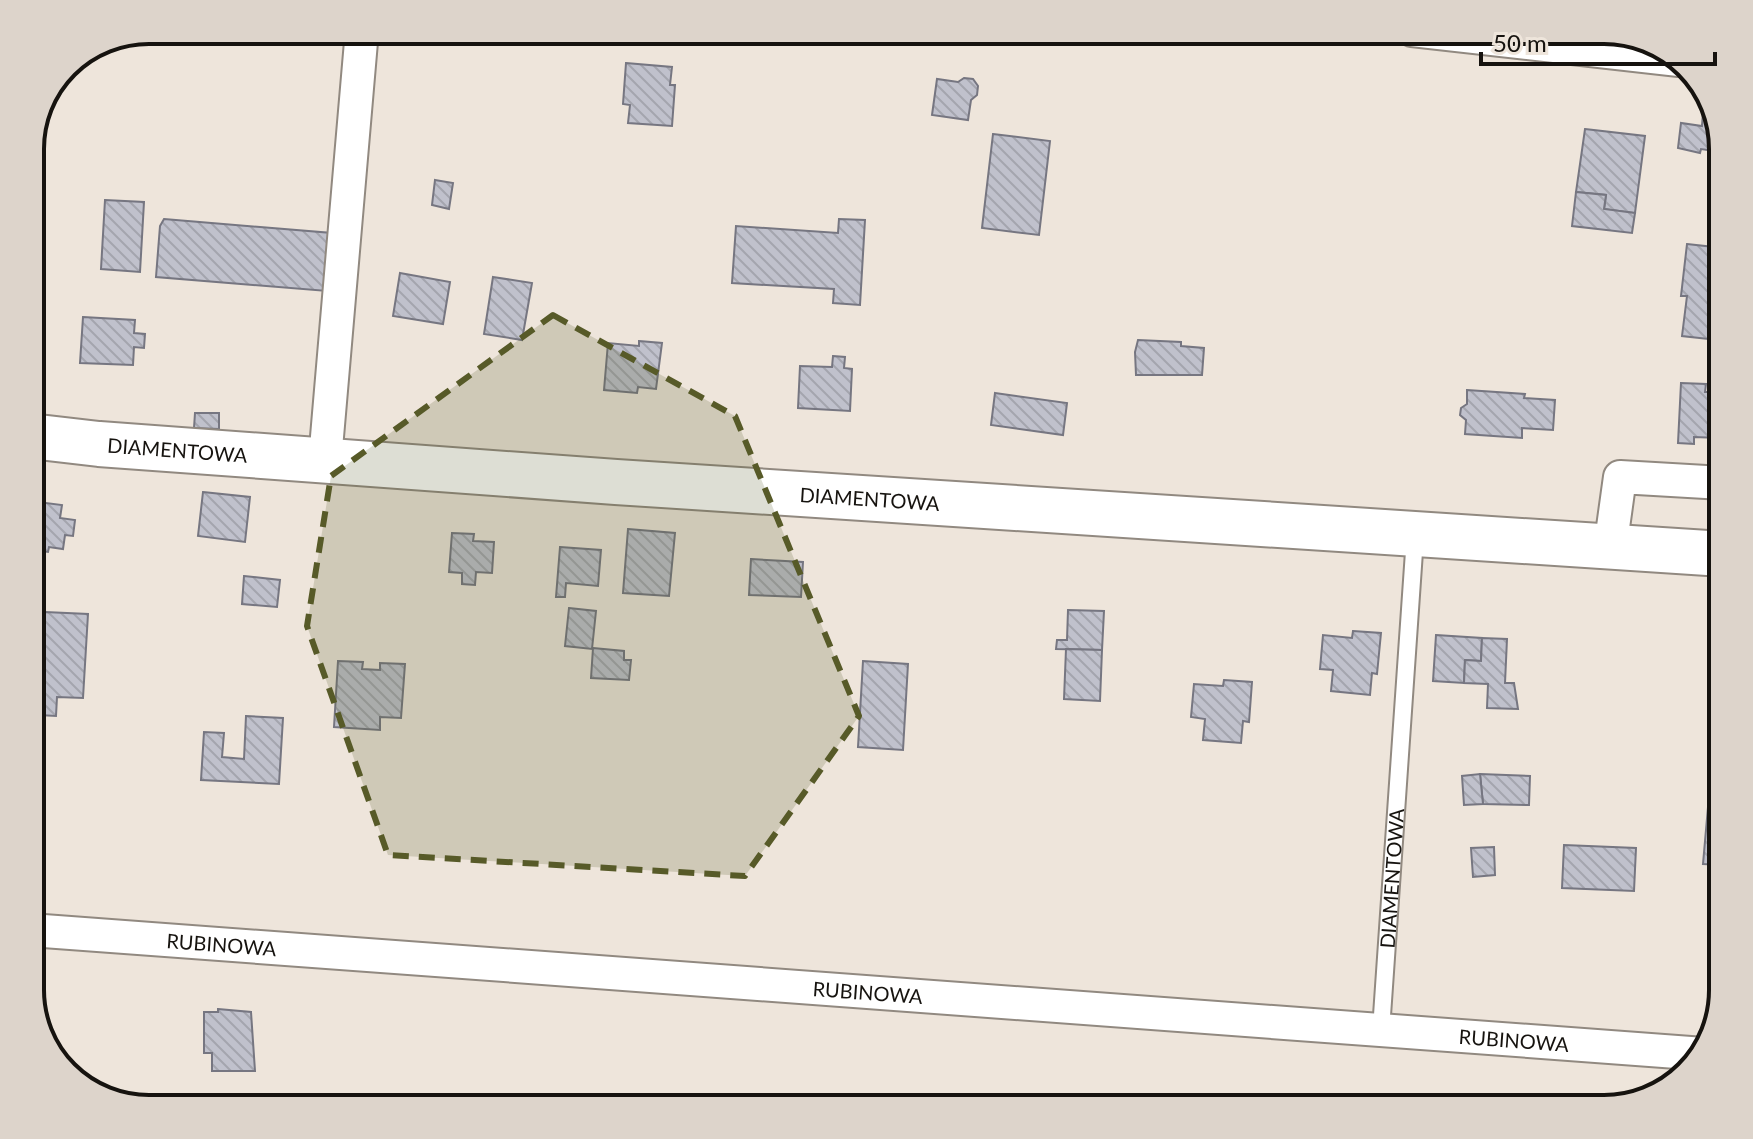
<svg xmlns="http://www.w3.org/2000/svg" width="1753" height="1139" viewBox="0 0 1753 1139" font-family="Lato,sans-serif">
  <defs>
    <pattern id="building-back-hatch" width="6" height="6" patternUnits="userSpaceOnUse" patternTransform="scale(2)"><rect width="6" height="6" fill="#c0c1cc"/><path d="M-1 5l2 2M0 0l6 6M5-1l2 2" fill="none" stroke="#a4a5ae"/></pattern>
  </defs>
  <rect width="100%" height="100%" fill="#eee5db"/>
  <g fill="url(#building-back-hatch)" stroke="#767681" stroke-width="2">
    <path d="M 626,63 L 672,67 L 670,85 L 675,85 L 672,126 L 628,123 L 630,105 L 623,104 Z"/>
    <path d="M 964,78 L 973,79 L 978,86 L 977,95 L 971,100 L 968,120 L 932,115 L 937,79 L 958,82 Z"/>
    <path d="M 1703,112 L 1714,114 L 1723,142 L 1723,161 L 1721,152 L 1701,149 L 1700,153 L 1678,148 L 1681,123 L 1702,126 Z"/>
    <path d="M 1585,129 L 1645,136 L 1635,213 L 1604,209 L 1606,195 L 1576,192 Z"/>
    <path d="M 993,134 L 1050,141 L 1039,235 L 982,228 Z"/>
    <path d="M 435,180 L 453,183 L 449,209 L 432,205 Z"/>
    <path d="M 1576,192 L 1606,195 L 1604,209 L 1635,213 L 1632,233 L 1572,226 Z"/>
    <path d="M 105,200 L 144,202 L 140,272 L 101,269 Z"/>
    <path d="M 164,219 L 332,233 L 327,291 L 156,277 L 160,226 Z"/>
    <path d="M 839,219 L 865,220 L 860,305 L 833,303 L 834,289 L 732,283 L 736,226 L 838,233 Z"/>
    <path d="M 1687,244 L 1723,248 L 1723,327 L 1718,327 L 1717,340 L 1682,336 L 1687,296 L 1681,296 Z"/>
    <path d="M 400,273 L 450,282 L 443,324 L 393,316 Z"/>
    <path d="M 493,277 L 532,283 L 522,340 L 484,334 Z"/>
    <path d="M 83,317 L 135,320 L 134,333 L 145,334 L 144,348 L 134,347 L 133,365 L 80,363 Z"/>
    <path d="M 1138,340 L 1181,342 L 1181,346 L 1204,348 L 1202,375 L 1136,375 L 1135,352 Z"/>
    <path d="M 639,341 L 662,343 L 656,389 L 638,387 L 637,393 L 604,390 L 608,343 L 639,346 Z"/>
    <path d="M 833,356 L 845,357 L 844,368 L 852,369 L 850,411 L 798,408 L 800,366 L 832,367 Z"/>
    <path d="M 1681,383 L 1706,384 L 1705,392 L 1723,392 L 1722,446 L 1720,438 L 1694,437 L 1694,444 L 1678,443 Z"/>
    <path d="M 1467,390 L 1525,394 L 1524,398 L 1555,400 L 1553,430 L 1522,428 L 1522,438 L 1465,434 L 1466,420 L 1460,415 L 1461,408 L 1467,404 Z"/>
    <path d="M 995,393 L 1067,403 L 1063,435 L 991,425 Z"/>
    <path d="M 195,413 L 219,413 L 219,429 L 194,428 Z"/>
    <path d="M 203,492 L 250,497 L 245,542 L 198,536 Z"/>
    <path d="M 30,501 L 62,505 L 60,518 L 75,520 L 73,536 L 65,535 L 63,549 L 49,547 L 48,552 L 34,550 L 35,545 L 30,544 Z"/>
    <path d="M 628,529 L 675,533 L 669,596 L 623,593 Z"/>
    <path d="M 452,533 L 474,534 L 473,541 L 494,542 L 492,573 L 476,572 L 475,585 L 462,584 L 462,573 L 449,572 Z"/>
    <path d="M 560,547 L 601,550 L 598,586 L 566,583 L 565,597 L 556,597 Z"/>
    <path d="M 751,559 L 803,562 L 801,597 L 749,595 Z"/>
    <path d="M 244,576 L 280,580 L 277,607 L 242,604 Z"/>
    <path d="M 569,608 L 596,611 L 592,649 L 565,646 Z"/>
    <path d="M 1068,610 L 1104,611 L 1102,650 L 1056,649 L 1057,640 L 1067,640 Z"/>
    <path d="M 45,612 L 88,614 L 83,698 L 57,697 L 56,716 L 39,715 Z"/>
    <path d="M 1353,631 L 1381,633 L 1377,674 L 1372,673 L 1370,695 L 1331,691 L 1333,670 L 1320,669 L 1323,635 L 1352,638 Z"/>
    <path d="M 1436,635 L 1482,638 L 1481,661 L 1465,660 L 1464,683 L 1433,681 Z"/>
    <path d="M 1482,638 L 1507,639 L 1505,683 L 1514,683 L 1518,709 L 1487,708 L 1488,684 L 1464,683 L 1465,660 L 1481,661 Z"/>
    <path d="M 593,648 L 624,651 L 624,660 L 631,660 L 629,680 L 591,678 Z"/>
    <path d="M 1066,649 L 1102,650 L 1100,701 L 1064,699 Z"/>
    <path d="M 338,661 L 363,662 L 362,669 L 380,670 L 380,663 L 405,664 L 401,718 L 380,717 L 380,730 L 334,727 Z"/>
    <path d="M 863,661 L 908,664 L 903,750 L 858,747 Z"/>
    <path d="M 1224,680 L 1252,682 L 1249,722 L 1243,721 L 1241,743 L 1203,740 L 1205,719 L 1191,717 L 1194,684 L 1223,686 Z"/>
    <path d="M 246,716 L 283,718 L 279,784 L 201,780 L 204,732 L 224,733 L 222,757 L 244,759 Z"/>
    <path d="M 1480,774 L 1530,776 L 1529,805 L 1483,804 Z"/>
    <path d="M 1480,774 L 1483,804 L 1464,805 L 1462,776 Z"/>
    <path d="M 1708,807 L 1723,808 L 1723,865 L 1703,864 Z"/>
    <path d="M 1564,845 L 1636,848 L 1634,891 L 1562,888 Z"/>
    <path d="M 1494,847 L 1495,875 L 1473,877 L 1471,848 Z"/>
    <path d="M 218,1009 L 251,1012 L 255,1071 L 212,1071 L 212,1053 L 204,1053 L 204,1012 L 218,1012 Z"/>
  </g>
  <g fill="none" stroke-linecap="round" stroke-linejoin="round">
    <defs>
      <g id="lane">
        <path id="s1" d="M 1381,1030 L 1415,537"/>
      </g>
      <g id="street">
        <path d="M 1412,30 L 1679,60"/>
        <path d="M 325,460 L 362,30"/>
        <path d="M 1610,549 L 1620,477 L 1723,483"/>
        <path id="s2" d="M 30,930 L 1704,1054"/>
      </g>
      <g id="secondary">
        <path id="s3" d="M 30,436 L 99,444 L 616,482 L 1723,554"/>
      </g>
    </defs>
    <use href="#lane" stroke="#918980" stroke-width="20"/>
    <use href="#street" stroke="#918980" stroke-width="36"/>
    <use href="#secondary" stroke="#918980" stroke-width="48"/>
    <use href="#lane" stroke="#fff" stroke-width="16"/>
    <use href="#street" stroke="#fff" stroke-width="32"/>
    <use href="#secondary" stroke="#fff" stroke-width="44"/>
  </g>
  <path fill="#575a28" fill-opacity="0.2" stroke="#575a28" stroke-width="6" stroke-dasharray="16 10" stroke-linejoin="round" d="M 553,315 L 735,416 L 859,716 L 745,876 L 388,855 L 307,626 L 331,476 Z"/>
  <g text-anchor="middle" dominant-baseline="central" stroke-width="8" stroke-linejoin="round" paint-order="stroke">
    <g font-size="20" fill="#16130f" stroke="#eee5db">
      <text stroke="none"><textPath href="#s3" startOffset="148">DIAMENTOWA</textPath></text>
      <text stroke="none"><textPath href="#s3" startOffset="842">DIAMENTOWA</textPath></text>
      <text stroke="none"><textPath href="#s1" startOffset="152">DIAMENTOWA</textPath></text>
      <text stroke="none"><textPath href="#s2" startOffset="192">RUBINOWA</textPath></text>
      <text stroke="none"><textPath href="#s2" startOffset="840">RUBINOWA</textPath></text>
      <text stroke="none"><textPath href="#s2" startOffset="1488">RUBINOWA</textPath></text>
    </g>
  </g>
  <path d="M0 0H1753V1139H0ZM149 44H1604A105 105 0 0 1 1709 149V990A105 105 0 0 1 1604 1095H149A105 105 0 0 1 44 990V149A105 105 0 0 1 149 44Z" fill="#ddd4cb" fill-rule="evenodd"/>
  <path fill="none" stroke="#16130f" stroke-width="4" d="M149 44H1604A105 105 0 0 1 1709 149V990A105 105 0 0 1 1604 1095H149A105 105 0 0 1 44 990V149A105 105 0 0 1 149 44Z"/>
  <path d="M1481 52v12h234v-12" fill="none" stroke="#16130f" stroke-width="4"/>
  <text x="1493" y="52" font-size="24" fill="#16130f" stroke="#eee5db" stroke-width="6" paint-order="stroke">50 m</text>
</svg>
